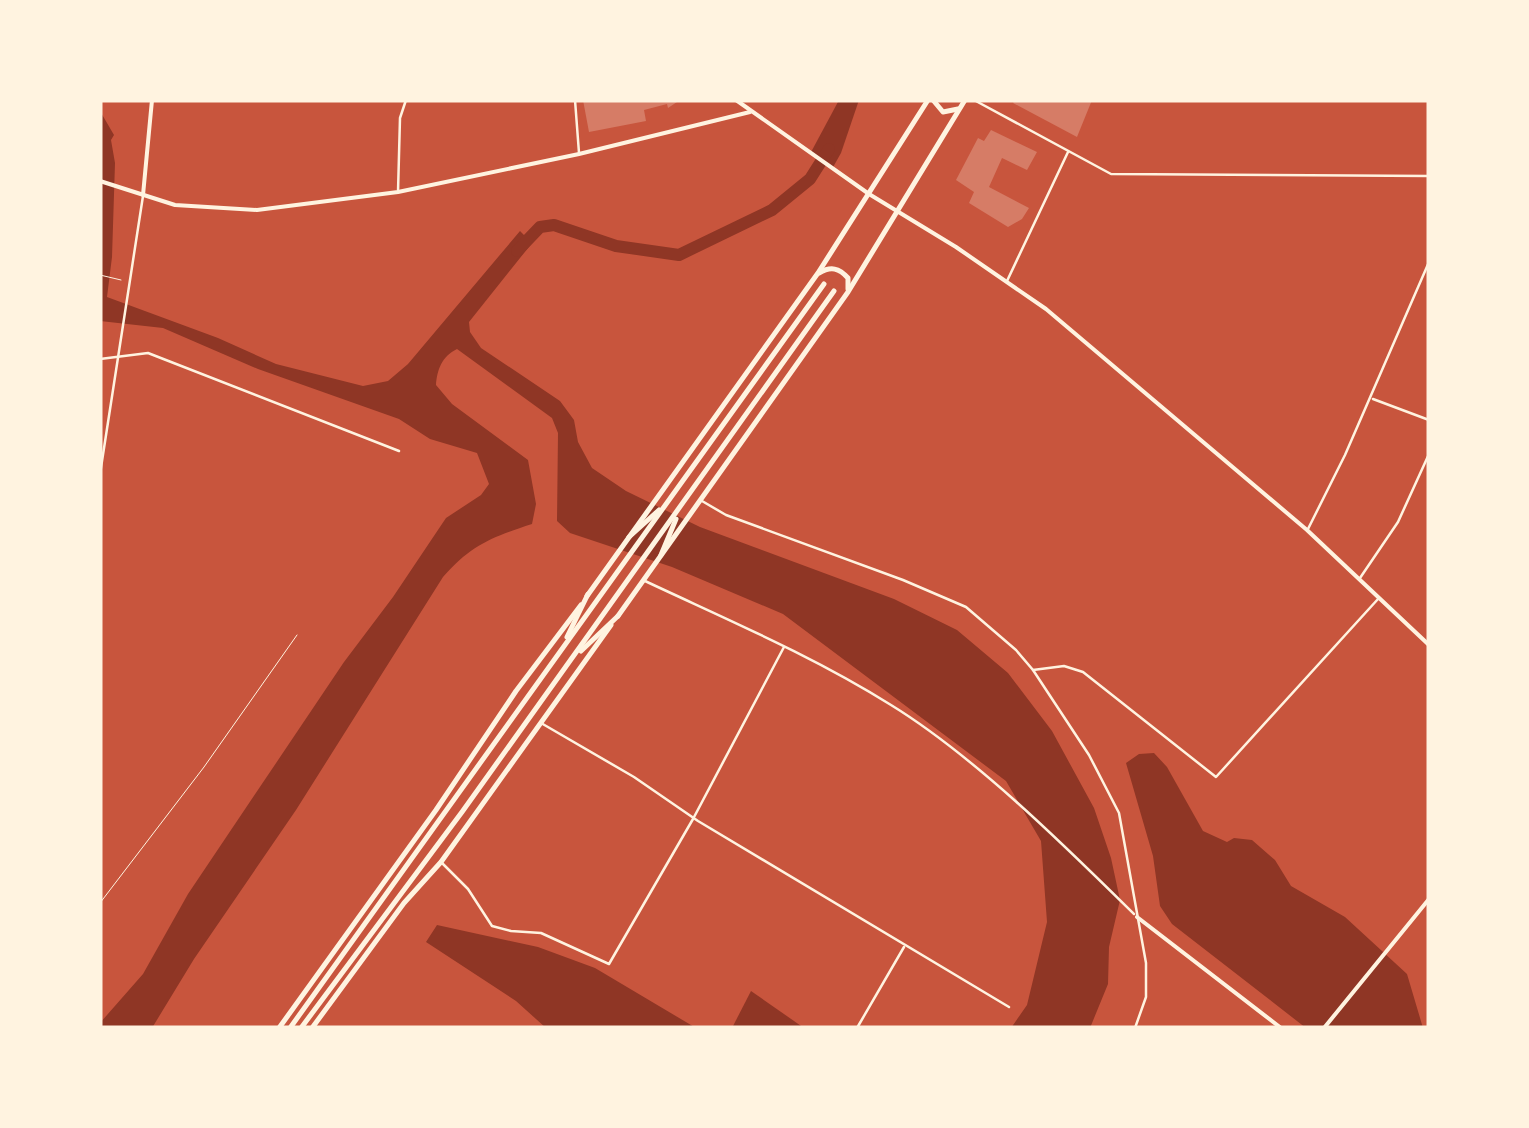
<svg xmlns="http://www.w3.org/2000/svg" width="1529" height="1128" viewBox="0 0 1529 1128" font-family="'PT Sans Narrow',sans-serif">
  <rect width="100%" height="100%" fill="#c8553d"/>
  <g fill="#8f3625">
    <path d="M 839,100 L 859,100 L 841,153 L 832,169 L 810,154 Z"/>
    <path d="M 100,111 L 114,135 L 111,140 L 115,163 L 112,257 L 107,297 L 218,338 L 276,364 L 363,386 L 388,381 L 408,364 L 520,231 L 532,243 L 469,322 L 470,332 L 481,348 L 560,401 L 574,420 L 578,442 L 592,468 L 626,491 L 700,527 L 894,599 L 957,630 L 1008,673 L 1052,731 L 1094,808 L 1111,858 L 1120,900 L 1109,947 L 1108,984 L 1090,1028 L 1011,1028 L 1027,1005 L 1047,922 L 1041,841 L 1006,781 L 783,614 L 672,567 L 570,533 L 557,521 L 558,433 L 552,418 L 457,349 C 442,356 437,370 436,385 L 452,404 L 528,460 L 536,504 L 532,524 C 492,537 471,545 443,577 L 296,810 L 194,959 L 152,1028 L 100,1028 L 100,1023 L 143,974 L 188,894 L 344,662 L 393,597 L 446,518 L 481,495 L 489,484 L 477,453 L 430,439 L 399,419 L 258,369 L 163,328 L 100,321 Z"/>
    <path d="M 1154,753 L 1167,767 L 1203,831 L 1227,842 L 1234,838 L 1252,840 L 1275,860 L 1291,886 L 1345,917 L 1407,974 L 1423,1028 L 1306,1028 L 1172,924 L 1160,906 L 1153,856 L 1126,763 L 1139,754 Z"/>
    <path d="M 437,925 L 538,947 L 595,968 L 696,1028 L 546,1028 L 516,1001 L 426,942 Z"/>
    <path d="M 751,991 L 804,1028 L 732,1028 Z"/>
  </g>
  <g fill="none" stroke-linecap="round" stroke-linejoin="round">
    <path stroke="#8f3625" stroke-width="12" d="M 517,251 L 540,227 L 554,225 L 616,246 L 679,255 L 772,210 L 810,179 L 829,149"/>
  </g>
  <g fill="#d67c66">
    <path d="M 583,100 L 680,100 L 668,108 L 667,104 L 644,110 L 646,121 L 589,132 Z"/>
    <path d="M 1015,100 L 1092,100 L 1077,137 L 1013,103 Z"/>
    <path d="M 991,130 L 1037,152 L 1027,170 L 1002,158 L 989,187 L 1029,208 L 1022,219 L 1008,227 L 969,203 L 974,192 L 956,180 L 978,138 L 984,141 Z"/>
  </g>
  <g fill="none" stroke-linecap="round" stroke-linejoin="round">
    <path stroke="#fff3e0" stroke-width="1" d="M 100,275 L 121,280"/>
    <path stroke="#fff3e0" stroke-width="1" d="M 100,903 L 204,767 L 297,635"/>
    <g stroke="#fff3e0" stroke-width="2.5">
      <path d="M 224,100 L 249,100"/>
      <path d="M 575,100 L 579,153"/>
      <path d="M 974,100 L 1111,174 L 1429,176"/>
      <path d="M 398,192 L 400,118 L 406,100"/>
      <path d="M 1007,281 L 1068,152"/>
      <path d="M 100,359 L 148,353 L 399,451"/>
      <path d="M 1373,399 L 1429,420"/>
      <path d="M 100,474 L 143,196"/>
      <path d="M 702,501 L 726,515 L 903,580 L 966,607 L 1016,650 L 1033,670 L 1089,755 L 1119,813 L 1146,963 L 1146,997 L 1135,1028"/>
      <path d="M 1308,529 L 1345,455 L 1429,262"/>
      <path d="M 1360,578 L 1398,522 L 1429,454"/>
      <path d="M 645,581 C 728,620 813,656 891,705 C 974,756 1064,845 1134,914"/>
      <path d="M 1033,670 L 1064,666 L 1083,672 L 1216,777 L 1378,599"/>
      <path d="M 541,723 L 634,777 L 698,821 L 1009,1007"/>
      <path d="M 442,863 L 468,889 L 492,926 L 511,931 L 541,933 L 609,964 L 693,819 L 784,647"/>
      <path d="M 857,1028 L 904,947"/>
    </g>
    <g stroke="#fff3e0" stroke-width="4">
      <path d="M 869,194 L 956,247 L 1046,309 L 1307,530 L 1429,645"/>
      <path d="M 143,195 L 152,100"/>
      <path d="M 1137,917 L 1281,1028"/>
      <path d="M 1324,1028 L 1429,899"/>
    </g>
    <g stroke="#fff3e0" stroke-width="4">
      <path d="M 736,100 L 869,194"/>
      <path d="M 100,181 L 175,205 L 257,210 L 398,192 L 579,154 L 750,112"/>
    </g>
    <g stroke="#fff3e0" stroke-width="5">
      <path d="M 933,100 L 943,112 L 958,109"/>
      <path d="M 819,273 C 831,266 839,268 848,278 L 848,289"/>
      <path d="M 587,596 L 818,273 L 928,100"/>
      <path d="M 618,616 L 848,292 L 965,100"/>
      <path d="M 279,1028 L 436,810 L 516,691 L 581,605"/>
      <path d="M 312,1028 L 404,903 L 441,862 L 611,625"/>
    </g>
    <g stroke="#fff3e0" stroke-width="5">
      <path d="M 629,537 L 659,510"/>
      <path d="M 661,555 L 676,519"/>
      <path d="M 567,637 L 588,594"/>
      <path d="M 581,651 L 618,616"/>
      <path d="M 290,1028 L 824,284"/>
      <path d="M 301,1028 L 462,812 L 834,291"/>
    </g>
  </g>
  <rect width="1529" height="1128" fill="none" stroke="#fff3e0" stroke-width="205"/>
</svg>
